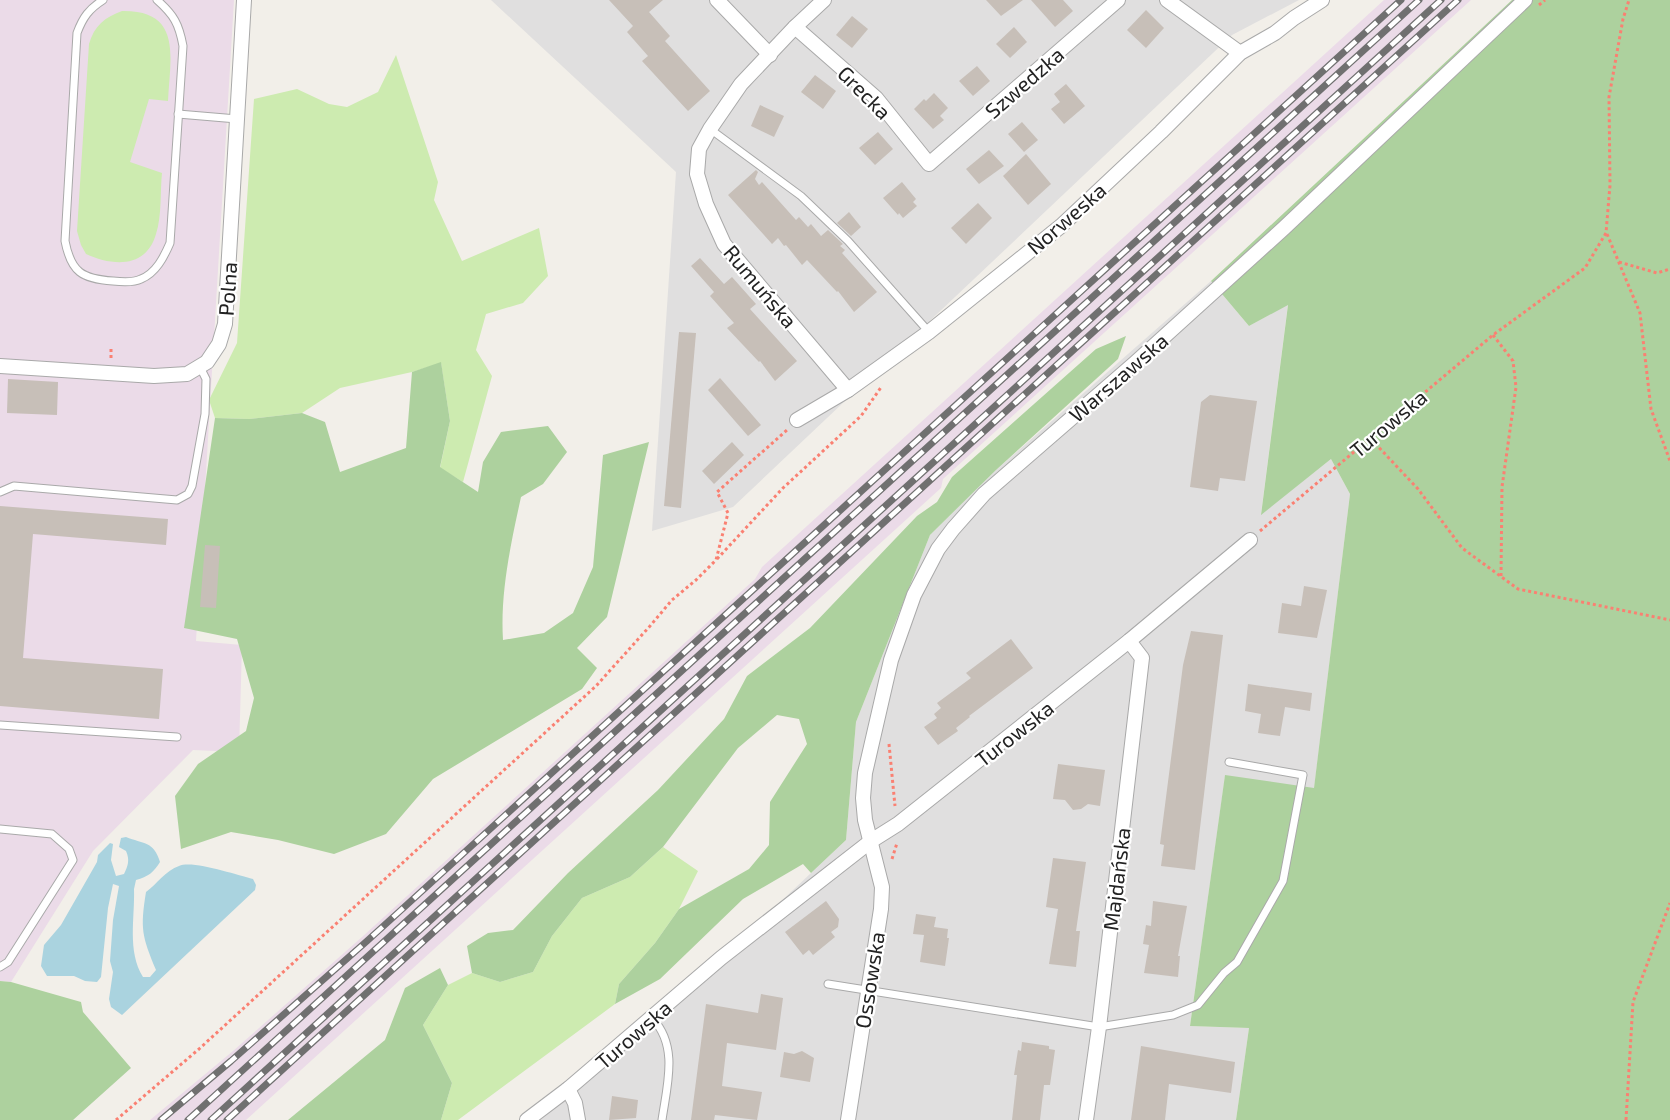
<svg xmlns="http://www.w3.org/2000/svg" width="1670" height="1120" viewBox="0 0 1670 1120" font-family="'Exo 2',sans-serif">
  <rect width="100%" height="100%" fill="#f2efe9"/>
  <g fill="#e0dfdf">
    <path d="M 491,0 L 1299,0 L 1232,35 L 733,507 L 652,531 L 676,172 Z"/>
    <path d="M 1211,281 L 1249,326 L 1288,304 L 1261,514 L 1331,459 L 1350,494 L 1314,789 L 1225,776 L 1190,1026 L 1249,1028 L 1236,1120 L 527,1120 L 721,958 L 846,840 L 856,722 L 930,535 L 996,470 Z"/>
  </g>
  <g fill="#ebdbe8">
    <path d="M 0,0 L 234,0 L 196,641 L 242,645 L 239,752 L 193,750 L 93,851 L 11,982 L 0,981 Z"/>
    <path d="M 1384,0 L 1471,0 L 943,479 L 941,488 L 246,1120 L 150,1120 L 233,1051 L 362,937 L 755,579 L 762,567 Z"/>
  </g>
  <g fill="#cdebb0">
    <path d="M 122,11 C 183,10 170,58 168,101 L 149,99 L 130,162 L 162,173 C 160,192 162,216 156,234 C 146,269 112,266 86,254 L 81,245 L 77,231 L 89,44 C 94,26 105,17 122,11 Z"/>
    <path d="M 396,55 L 438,182 L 434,200 L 462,261 L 539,228 L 548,276 L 523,303 L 486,314 L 476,350 L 492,376 L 463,482 L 440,468 L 450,421 L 441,363 L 412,372 L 340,388 L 302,413 L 249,419 L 215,418 L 209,400 L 237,343 L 254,99 L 297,89 L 329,104 L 347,107 L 378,92 Z"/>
    <path d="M 663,847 L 698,871 L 679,909 L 655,943 L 619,984 L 615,1004 L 458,1120 L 441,1120 L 452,1083 L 423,1025 L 448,985 L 472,973 L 500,982 L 533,972 L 552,936 L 582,898 L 630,877 Z"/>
  </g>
  <g fill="#add19e">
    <path d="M 1512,0 L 1670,0 L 1670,1120 L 1236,1120 L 1249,1028 L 1190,1026 L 1225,775 L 1314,788 L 1350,494 L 1331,459 L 1261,515 L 1288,305 L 1249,326 L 1211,281 Z"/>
    <path d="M 1126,336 L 1118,359 L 996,470 L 930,535 L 856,722 L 846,840 L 811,873 L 803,864 L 743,899 L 660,979 L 615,1004 L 619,984 L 655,943 L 679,909 L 749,869 L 769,845 L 770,802 L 807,744 L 799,719 L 777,715 L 738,748 L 663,847 L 630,877 L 582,898 L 552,936 L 533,972 L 500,982 L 472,973 L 467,946 L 488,933 L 513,930 L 568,873 L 658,790 L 724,719 L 747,676 L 810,628 L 917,516 L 937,502 L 952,477 L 1096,349 Z"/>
    <path d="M 441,362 L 450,421 L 440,467 L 478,492 L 483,462 L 501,432 L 548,426 L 567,452 L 543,484 L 521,497 C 511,543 500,592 503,640 L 544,633 L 573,613 L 593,567 L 603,455 L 649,442 L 607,617 L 577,648 L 597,668 L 582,689 L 433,779 L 386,834 L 334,854 L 278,840 L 231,832 L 181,849 L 175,796 L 198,764 L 246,731 L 254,698 L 237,639 L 184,628 L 215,418 L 249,419 L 302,413 L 325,422 L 340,472 L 406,448 L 412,372 Z"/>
    <path d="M 440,968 L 448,985 L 423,1025 L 452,1083 L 441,1120 L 288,1120 L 385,1040 L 405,988 Z"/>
    <path d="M 0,981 L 11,982 L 81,1002 L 83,1012 L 131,1068 L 73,1120 L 0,1120 Z"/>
  </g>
  <path fill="#aad3df" d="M 126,837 C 143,844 154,841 160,862 C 154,872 148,877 136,880 L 134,889 C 135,918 127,951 143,977 L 150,977 L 156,970 C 142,936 140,929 146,892 C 157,884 166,870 179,866 C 193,860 236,875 253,879 L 256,885 L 255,890 L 122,1015 L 111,1007 L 109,999 L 113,972 L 110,961 L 113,920 L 119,886 L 113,884 L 108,908 L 101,977 L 97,982 L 85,981 L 74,976 L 47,976 L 41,966 L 44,945 L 61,925 L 97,862 L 98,855 L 110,843 L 113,844 L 111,860 L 116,876 L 124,874 C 128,866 130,860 126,851 L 119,847 L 121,838 Z"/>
  <g fill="#c7bfb8">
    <path d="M 609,0 L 663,0 L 649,12 L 670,36 L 665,41 L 710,91 L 688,111 L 642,61 L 648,56 L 627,32 L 633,26 Z"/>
    <path d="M 986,0 L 1023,0 L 1001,16 Z"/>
    <path d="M 1031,0 L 1063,0 L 1073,11 L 1055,27 Z"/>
    <path d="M 1146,10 L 1164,28 L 1146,48 L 1127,30 Z"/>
    <path d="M 852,16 L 868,29 L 852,48 L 836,35 Z"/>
    <path d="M 1014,27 L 1027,42 L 1010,58 L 996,44 Z"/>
    <path d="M 977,66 L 990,81 L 973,96 L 959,81 Z"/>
    <path d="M 815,75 L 836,91 L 823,109 L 801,92 Z"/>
    <path d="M 1066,84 L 1085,106 L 1064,124 L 1051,109 L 1060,102 L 1054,94 Z"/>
    <path d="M 934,93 L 948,108 L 940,116 L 944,120 L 933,129 L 914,109 L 924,99 L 926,101 Z"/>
    <path d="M 760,105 L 784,116 L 774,137 L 751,126 Z"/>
    <path d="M 1022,122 L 1038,140 L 1024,152 L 1008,134 Z"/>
    <path d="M 878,132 L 893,149 L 875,165 L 859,148 Z"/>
    <path d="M 989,150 L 1004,166 L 979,184 L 966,169 Z"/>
    <path d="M 1026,154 L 1051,184 L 1028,205 L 1003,176 Z"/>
    <path d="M 756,170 L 758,172 L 755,179 L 759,185 L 762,182 L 796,220 L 799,217 L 808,227 L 811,224 L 821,236 L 828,230 L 843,244 L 840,246 L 845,250 L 842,253 L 877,292 L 854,312 L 838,291 L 837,292 L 807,260 L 802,265 L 786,245 L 784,246 L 778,238 L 772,244 L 728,195 Z"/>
    <path d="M 902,182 L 916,199 L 913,202 L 917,206 L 903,218 L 899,213 L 898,215 L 883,198 Z"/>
    <path d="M 978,203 L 992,218 L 966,244 L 951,228 Z"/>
    <path d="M 849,212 L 861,227 L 851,236 L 837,223 Z"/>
    <path d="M 700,258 L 724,284 L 732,277 L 756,304 L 750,309 L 797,361 L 775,381 L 760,361 L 759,362 L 727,328 L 734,323 L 710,296 L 714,292 L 691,266 Z"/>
    <path d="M 679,332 L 696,333 L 681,508 L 664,506 Z"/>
    <path d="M 720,378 L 761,425 L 748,436 L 708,390 Z"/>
    <path d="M 8,379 L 58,382 L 57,415 L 7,413 Z"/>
    <path d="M 1210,395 L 1257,401 L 1245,481 L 1220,478 L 1218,491 L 1190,487 L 1201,402 Z"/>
    <path d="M 732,442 L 744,455 L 714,484 L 702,471 Z"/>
    <path d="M 0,506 L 168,519 L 166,545 L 33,534 L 23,658 L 163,669 L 159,719 L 0,706 Z"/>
    <path d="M 205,545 L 220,546 L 216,608 L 200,607 Z"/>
    <path d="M 1304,586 L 1327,590 L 1317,638 L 1278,633 L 1282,603 L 1301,606 Z"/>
    <path d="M 1191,631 L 1223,635 L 1195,870 L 1161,866 L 1164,845 L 1160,844 L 1183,665 Z"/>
    <path d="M 1011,639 L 1033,668 L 969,716 L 970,717 L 956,728 L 958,731 L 938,745 L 924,727 L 937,718 L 934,714 L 941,708 L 937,703 L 971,678 L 966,673 Z"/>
    <path d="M 1248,684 L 1312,693 L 1310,711 L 1285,707 L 1280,736 L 1258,733 L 1261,714 L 1245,711 Z"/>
    <path d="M 1058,764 L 1105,770 L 1100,806 L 1088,804 L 1081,809 L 1073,810 L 1065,800 L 1053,799 Z"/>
    <path d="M 1053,858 L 1086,862 L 1076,931 L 1080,931 L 1076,967 L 1049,964 L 1058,909 L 1046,907 Z"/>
    <path d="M 826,901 L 839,919 L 838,927 L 831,932 L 835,937 L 813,955 L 809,950 L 803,955 L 785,932 Z"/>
    <path d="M 1153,901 L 1187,906 L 1178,956 L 1180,956 L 1178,977 L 1144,973 L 1149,945 L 1143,944 L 1146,925 L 1151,926 Z"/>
    <path d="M 916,914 L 936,917 L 934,927 L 948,929 L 947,938 L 949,938 L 945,966 L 920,962 L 924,935 L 913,934 Z"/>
    <path d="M 761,994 L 783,998 L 776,1050 L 727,1043 L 722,1086 L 762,1092 L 757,1120 L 715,1115 L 714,1120 L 691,1120 L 706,1004 L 758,1013 Z"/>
    <path d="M 1022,1042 L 1049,1046 L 1049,1049 L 1055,1050 L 1050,1085 L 1044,1085 L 1040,1120 L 1012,1120 L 1017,1075 L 1014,1075 L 1018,1050 L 1021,1051 Z"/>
    <path d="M 1141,1046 L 1235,1062 L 1231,1093 L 1169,1084 L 1165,1120 L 1131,1120 Z"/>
    <path d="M 802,1051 L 814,1058 L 810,1082 L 780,1077 L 784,1052 L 794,1054 Z"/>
    <path d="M 612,1096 L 638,1100 L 636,1118 L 609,1120 Z"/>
  </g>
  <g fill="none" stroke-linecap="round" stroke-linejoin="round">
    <defs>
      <g id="lane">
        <path d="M 103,0 C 89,9 83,17 77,33 L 65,241 C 71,272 82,279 113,281 C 122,282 133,283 141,279 C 156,273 164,257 170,243 L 183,46 C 179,24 174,15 157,0"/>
        <path d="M 178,114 L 237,119"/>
        <path d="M 710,129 L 801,196 L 848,241 L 929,332"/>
        <path d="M 0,492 L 14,486 L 177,500 L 188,494 L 192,486 L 205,414 L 206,379 L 200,367"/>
        <path d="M 0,725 L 177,737"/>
        <path d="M 0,829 L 52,834 L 69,849 L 73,860 L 8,962 L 0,967"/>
        <path d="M 828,984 L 1099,1027 L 1173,1015 L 1198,1005 L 1224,973 L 1237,962 L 1283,881 L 1303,775 L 1229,762"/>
        <path d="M 652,1018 C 679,1046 667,1085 662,1120"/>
      </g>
      <g id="street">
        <path d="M 717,0 L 770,55"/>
        <path d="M 824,0 L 795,27 L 741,84 L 710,129 L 699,149 L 697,174 L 706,204 L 724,244 L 848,390"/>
        <path d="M 1167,0 L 1240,53"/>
        <path d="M 795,27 L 876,98 L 929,164 L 1118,0"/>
        <path d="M 0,366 L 154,376 L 187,374 L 207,362 L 219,344 L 225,324 L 244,0"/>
        <path d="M 797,420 L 848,390 L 929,332 L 1061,226 L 1161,132 L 1240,53 L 1275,33 L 1294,18 L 1322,0"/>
        <path d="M 568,1089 L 575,1103 L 578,1120"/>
        <path d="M 527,1120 L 568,1089 L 721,958 L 871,841 L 898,824 L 1129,641 L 1250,540"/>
        <path d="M 848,1120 L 881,909 L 882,887 L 865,820 L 863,798 L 865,773 L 891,660 L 914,595 L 938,549 L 953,529 L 984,494 L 1135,363 L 1284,228 L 1525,0"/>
        <path d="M 1086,1120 L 1099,1027 L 1142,658 L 1129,641"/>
      </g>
    </defs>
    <use href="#lane" stroke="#a9a9a9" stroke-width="9"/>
    <use href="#street" stroke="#a9a9a9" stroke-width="16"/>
    <g stroke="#fa8072" stroke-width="3" stroke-dasharray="3 3" stroke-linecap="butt">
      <path d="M 1539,5 L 1545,0"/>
      <path d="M 1607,234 L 1640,313 L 1651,409 L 1670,461"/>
      <path d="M 1619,262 L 1657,273 L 1670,269"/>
      <path d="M 1493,335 L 1513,361 L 1516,387 L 1502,487 L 1501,576"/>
      <path d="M 111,358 L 111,346"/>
      <path d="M 1371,439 L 1418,489 L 1462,548 L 1518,589 L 1670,620"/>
      <path d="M 1260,531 L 1493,335 L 1585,268 L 1606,233 L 1610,185 L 1609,97 L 1623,19 L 1629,0"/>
      <path d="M 717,559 L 783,488 L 861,416 L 882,386"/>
      <path d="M 889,744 L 895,806"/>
      <path d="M 892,859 L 897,843"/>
      <path d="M 116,1120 L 199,1049 L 596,686 L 650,626 L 672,600 L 696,580 L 716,560 L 728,513 L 717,492 L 787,430"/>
      <path d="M 1626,1120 L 1633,1002 L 1670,903"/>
    </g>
    <use href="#lane" stroke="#fff" stroke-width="7"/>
    <use href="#street" stroke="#fff" stroke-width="14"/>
    <defs>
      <g id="rail">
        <path d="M 161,1120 L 231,1061 L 367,941 L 1401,0"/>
        <path d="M 188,1120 L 1419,0"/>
        <path d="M 211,1120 L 1441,0"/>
        <path d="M 227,1120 L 1458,0"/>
      </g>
    </defs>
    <use href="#rail" stroke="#707070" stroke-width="7"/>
    <use href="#rail" stroke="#fff" stroke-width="4.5" stroke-dasharray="14" stroke-linecap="butt"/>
  </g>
  <g text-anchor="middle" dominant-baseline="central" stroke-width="4.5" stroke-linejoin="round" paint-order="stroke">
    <g font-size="21" fill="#222" stroke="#fff">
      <text transform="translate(1024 82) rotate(-41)">Szwedzka</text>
      <text transform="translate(865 92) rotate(45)">Grecka</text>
      <text transform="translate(1066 218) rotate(-41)">Norweska</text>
      <text transform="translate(761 286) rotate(50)">Rumuńska</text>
      <text transform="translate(227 289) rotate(-86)">Polna</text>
      <text transform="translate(1118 377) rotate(-41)">Warszawska</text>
      <text transform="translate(1388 423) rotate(-40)">Turowska</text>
      <text transform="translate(1014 733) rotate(-38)">Turowska</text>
      <text transform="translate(1116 879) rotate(-83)">Majdańska</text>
      <text transform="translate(869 980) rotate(-81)">Ossowska</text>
      <text transform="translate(633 1034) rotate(-41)">Turowska</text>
    </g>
  </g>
</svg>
